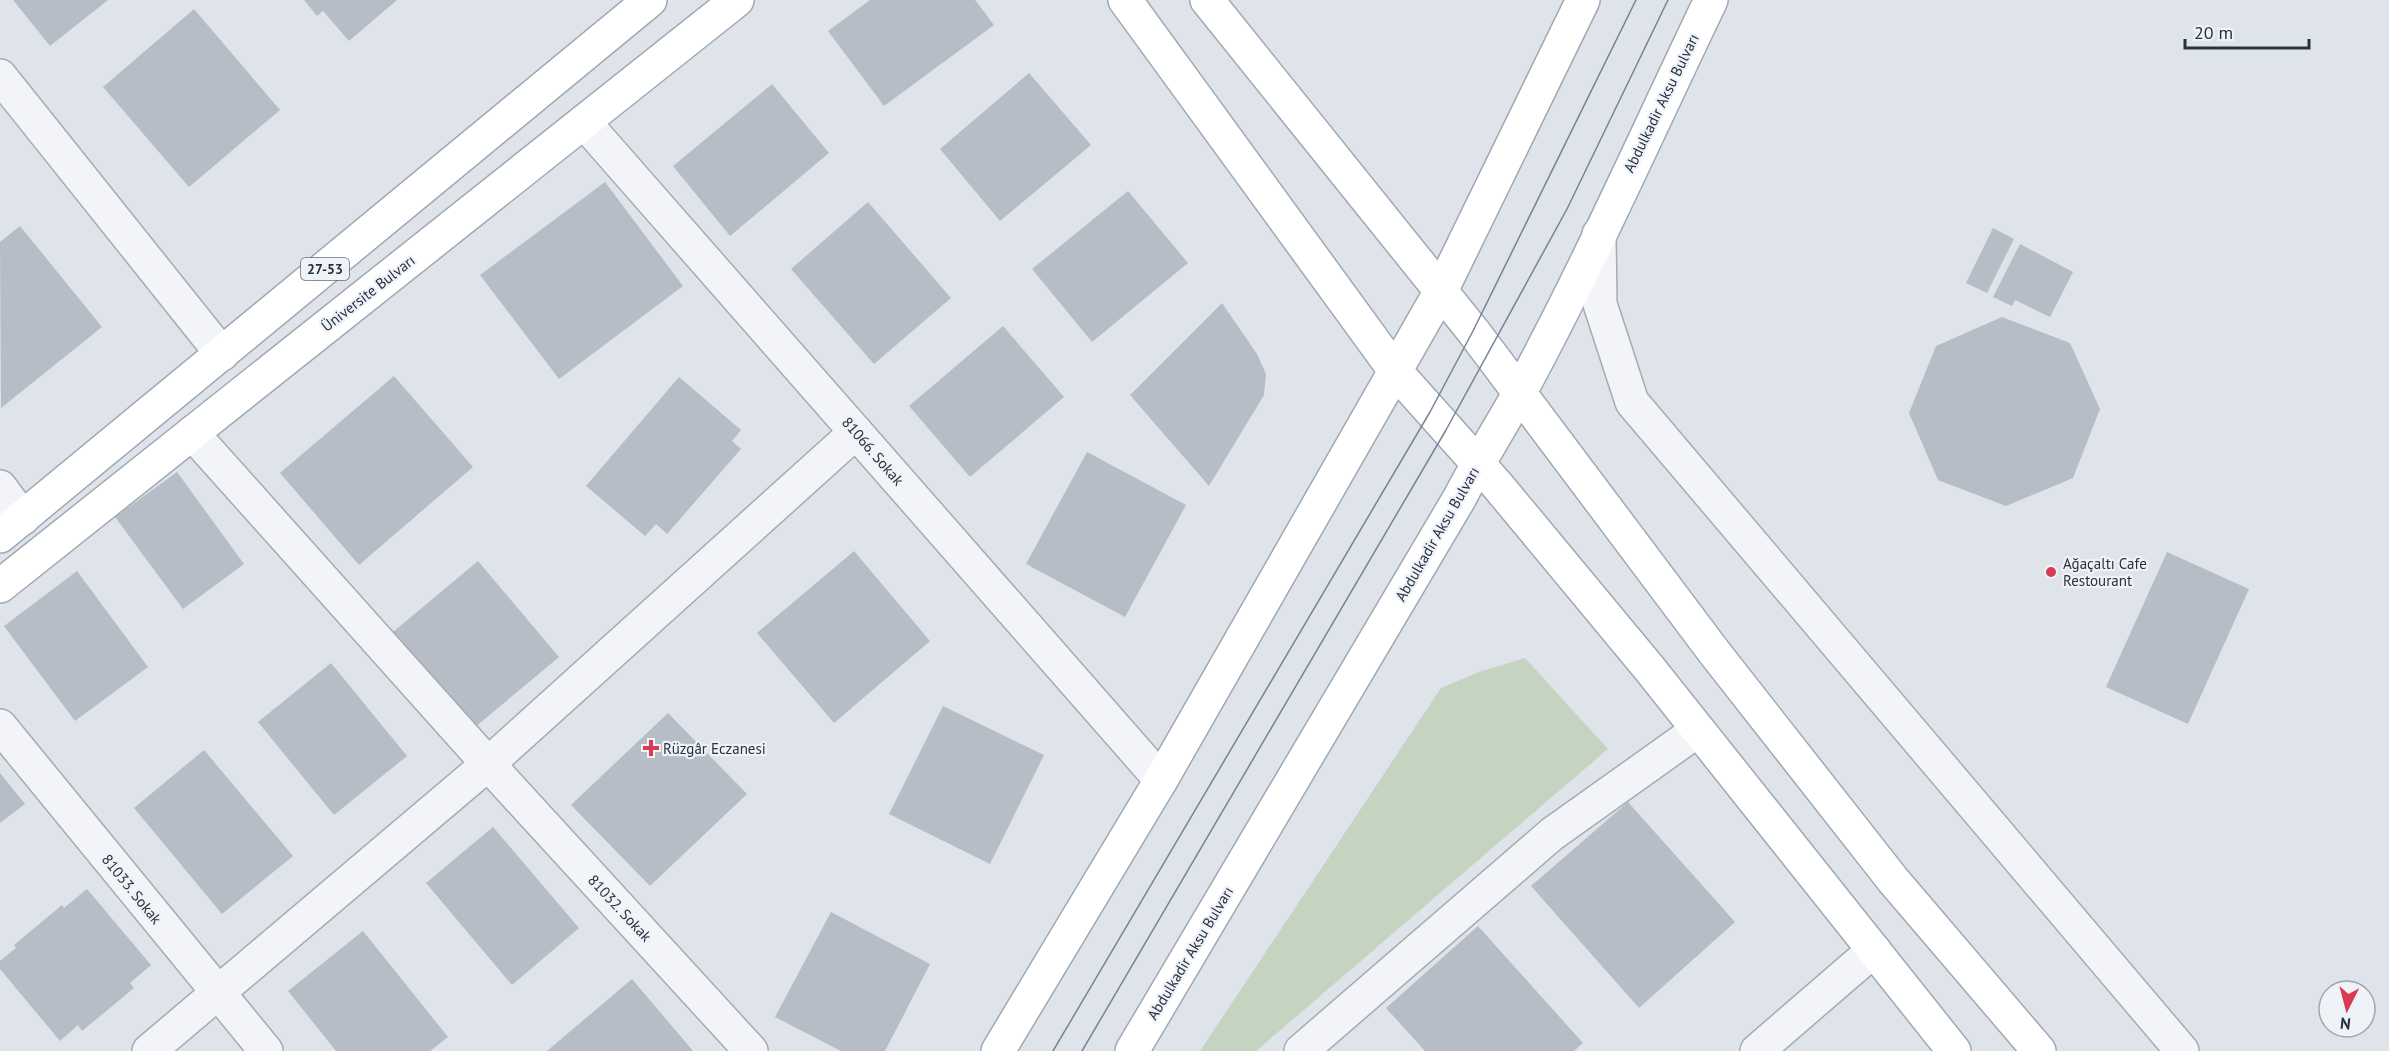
<svg xmlns="http://www.w3.org/2000/svg" width="2389" height="1051" viewBox="0 0 2389 1051" font-family="'PT Sans',sans-serif">
  <rect width="100%" height="100%" fill="#dfe4ea"/>
  <path fill="#c5d4c0" d="M 1525,658 L 1608,749 L 1256,1051 L 1200,1051 L 1441,688 L 1479,672 Z"/>
  <g fill="#b6bdc7">
    <path d="M 13,0 L 108,0 L 50,46 Z"/>
    <path d="M 304,0 L 397,0 L 349,41 L 323,11 L 317,16 Z"/>
    <path d="M 870,0 L 975,0 L 994,25 L 884,106 L 828,31 Z"/>
    <path d="M 194,9 L 280,110 L 189,187 L 103,87 Z"/>
    <path d="M 1029,73 L 1091,145 L 1000,221 L 940,149 Z"/>
    <path d="M 772,84 L 829,153 L 730,236 L 673,166 Z"/>
    <path d="M 605,182 L 683,286 L 559,379 L 480,275 Z"/>
    <path d="M 1128,191 L 1188,263 L 1092,342 L 1032,269 Z"/>
    <path d="M 868,202 L 951,298 L 874,364 L 791,269 Z"/>
    <path d="M 20,226 L 102,327 L 1,408 L 0,242 Z"/>
    <path d="M 1993,228 L 2014,239 L 1987,293 L 1966,283 Z"/>
    <path d="M 2020,244 L 2073,272 L 2050,317 L 2015,300 L 2012,306 L 1993,297 Z"/>
    <path d="M 1222,303 L 1257,354 L 1266,374 L 1264,395 L 1209,486 L 1130,395 Z"/>
    <path d="M 2002,317 L 2070,343 L 2100,409 L 2073,478 L 2006,506 L 1938,480 L 1909,413 L 1936,346 Z"/>
    <path d="M 1003,326 L 1064,397 L 970,477 L 909,406 Z"/>
    <path d="M 394,376 L 473,467 L 359,565 L 280,473 Z"/>
    <path d="M 679,377 L 741,430 L 732,441 L 741,449 L 667,534 L 656,524 L 645,536 L 586,486 Z"/>
    <path d="M 1087,452 L 1186,505 L 1125,617 L 1026,564 Z"/>
    <path d="M 177,472 L 244,564 L 183,609 L 115,517 Z"/>
    <path d="M 854,551 L 930,641 L 834,723 L 757,633 Z"/>
    <path d="M 2167,552 L 2249,589 L 2188,724 L 2106,687 Z"/>
    <path d="M 478,561 L 559,657 L 474,728 L 393,632 Z"/>
    <path d="M 77,571 L 148,667 L 75,721 L 4,626 Z"/>
    <path d="M 331,663 L 407,756 L 334,815 L 258,722 Z"/>
    <path d="M 943,706 L 1044,755 L 990,864 L 889,814 Z"/>
    <path d="M 668,713 L 747,794 L 650,886 L 571,805 Z"/>
    <path d="M 204,750 L 293,856 L 222,914 L 134,808 Z"/>
    <path d="M 0,773 L 25,804 L 0,823 Z"/>
    <path d="M 1628,802 L 1735,922 L 1639,1008 L 1531,886 Z"/>
    <path d="M 493,827 L 579,928 L 512,985 L 426,883 Z"/>
    <path d="M 87,889 L 151,965 L 130,983 L 134,988 L 82,1031 L 78,1025 L 60,1041 L 0,969 L 0,961 L 16,948 L 14,945 L 62,905 L 64,908 Z"/>
    <path d="M 831,912 L 930,964 L 885,1051 L 841,1051 L 775,1017 Z"/>
    <path d="M 1478,926 L 1583,1043 L 1574,1051 L 1425,1051 L 1386,1008 Z"/>
    <path d="M 363,931 L 448,1037 L 430,1051 L 336,1051 L 288,991 Z"/>
    <path d="M 632,979 L 693,1051 L 547,1051 Z"/>
  </g>
  <g fill="none" stroke-linecap="round" stroke-linejoin="round">
    <defs>
      <g id="minor">
        <path d="M 0,76 L 222,354"/>
        <path d="M 584,122 L 1161,780"/>
        <path d="M 1599,234 L 1600,304 L 1632,402 L 2182,1051"/>
        <path d="M 192,433 L 488,764 L 751,1051"/>
        <path d="M 0,487 L 23,518"/>
        <path d="M 0,726 L 266,1051"/>
        <path d="M 149,1051 L 488,764 L 856,432"/>
        <path d="M 1301,1051 L 1552,834 L 1698,730"/>
        <path d="M 1757,1051 L 1874,950"/>
      </g>
      <g id="major">
        <path d="M 1125,0 L 1396,372 L 1498,486 L 1649,668 L 1954,1051"/>
        <path d="M 1207,0 L 1473,331 L 1714,652 L 1893,880 L 2039,1051"/>
        <path d="M 0,536 L 650,0"/>
        <path d="M 0,586 L 737,0"/>
        <path d="M 998,1051 L 1161,780 L 1441,291 L 1583,0"/>
        <path d="M 1132,1051 L 1459,499 C 1478,462 1500,428 1520,392 C 1589,265 1648,131 1711,0"/>
      </g>
    </defs>
    <use href="#minor" stroke="#a4abb4" stroke-width="36"/>
    <use href="#major" stroke="#9ea8b6" stroke-width="36"/>
    <use href="#minor" stroke="#f2f4f8" stroke-width="33"/>
    <use href="#major" stroke="#fff" stroke-width="33"/>
    <g stroke="#778395" stroke-width="1.5">
      <path d="M 1053,1051 L 1430,412 L 1473,331 L 1636,0"/>
      <path d="M 1082,1051 L 1446,430 L 1567,209 L 1668,0"/>
    </g>
  </g>
  <g fill="#d93a54" stroke="#eff2f7" stroke-width="2">
    <circle cx="2051" cy="572" r="6"/>
    <path d="M648 739h6v6h6v6h-6v6h-6v-6h-6v-6h6z"/>
  </g>
  <g text-anchor="middle" dominant-baseline="central" stroke-width="4.5" stroke-linejoin="round" paint-order="stroke">
    <rect fill="#eff2f7" stroke="#636b78" stroke-width="1.5" x="301" y="258" width="48" height="22" rx="4.5"/>
    <g font-size="14" font-weight="bold" fill="#273142">
      <text x="325" y="269">27-53</text>
    </g>
    <g font-size="15" fill="#273142" stroke="#eff2f7">
      <text transform="translate(1661 103) rotate(-64)">Abdulkadir Aksu Bulvarı</text>
      <text transform="translate(368 293) rotate(-38)">Üniversite Bulvarı</text>
      <text transform="translate(873 451) rotate(49)">81066. Sokak</text>
      <text transform="translate(1437 534) rotate(-60)">Abdulkadir Aksu Bulvarı</text>
      <text transform="translate(132 889) rotate(51)">81033. Sokak</text>
      <text transform="translate(620 908) rotate(47)">81032. Sokak</text>
      <text transform="translate(1190 953) rotate(-59)">Abdulkadir Aksu Bulvarı</text>
    </g>
    <g font-size="15" fill="#273142" stroke="#eff2f7" text-anchor="start">
      <text x="2063" y="563">Ağaçaltı Cafe<tspan x="2063" dy="17">Restourant</tspan></text>
      <text x="663" y="748">Rüzgâr Eczanesi</text>
    </g>
  </g>
  <g transform="translate(2347 1009) rotate(186)"><circle r="28" fill="#eff2f7" stroke="#9fa5af" stroke-width="1.5"/>
  <path d="M0-4.5L10 22L0 15L-10 22Z" fill="#d93a54"/>
  <text y="-9" font-size="16" font-weight="bold" text-anchor="middle" fill="#273142">N</text>
  </g>
  <path d="M2185 39v9h124v-9" fill="none" stroke="#273142" stroke-width="3"/>
  <text x="2194" y="39" font-size="18" fill="#273142" stroke="#eff2f7" stroke-width="4.5" paint-order="stroke">20 m</text>
</svg>
